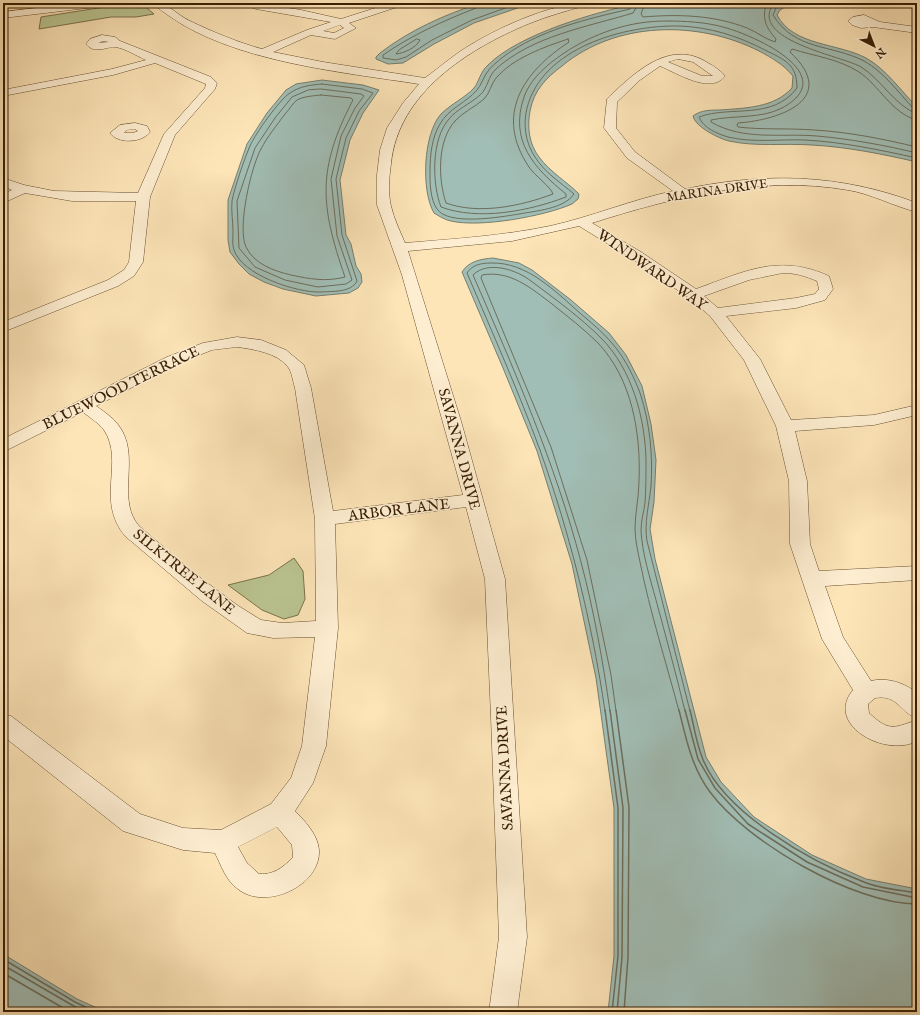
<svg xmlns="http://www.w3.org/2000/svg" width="920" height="1015" viewBox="0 0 920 1015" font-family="'IM FELL English',serif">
  <rect width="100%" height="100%" fill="#fde5b8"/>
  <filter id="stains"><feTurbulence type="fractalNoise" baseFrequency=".005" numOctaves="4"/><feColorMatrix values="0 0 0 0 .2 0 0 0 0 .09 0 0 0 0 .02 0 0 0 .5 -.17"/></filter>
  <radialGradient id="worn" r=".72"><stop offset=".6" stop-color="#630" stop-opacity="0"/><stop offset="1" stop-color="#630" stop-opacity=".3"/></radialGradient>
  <g fill="#bbc692" stroke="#7a724a">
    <path d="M 130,3 L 141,3 L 154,14 L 136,17 L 111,17 L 39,29 L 41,17 Z"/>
    <path d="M 294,558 L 303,571 L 305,599 L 298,615 L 284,619 L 262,610 L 228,585 L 269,575 Z"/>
  </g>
  <g fill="#a1beb6" stroke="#777e6e">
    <path d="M 480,3 L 532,3 L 474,23 L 434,44 L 403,63 L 388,64 L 376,59 L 376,57 L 380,53 C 410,30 444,15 480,3 Z"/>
    <path d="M 639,3 L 791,3 L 780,10 L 777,15 C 793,46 838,43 866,58 C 886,69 901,91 917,107 L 917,162 C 882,154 848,147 812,145 C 785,143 756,147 729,141 C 720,139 695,127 693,116 C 701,110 710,110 720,110 C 745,108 774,108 792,88 L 793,76 C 783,64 772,58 759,51 C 698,20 616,21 562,66 C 546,78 534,90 530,111 C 527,127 529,144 539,157 C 550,172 566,181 579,194 L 578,199 L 572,204 C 545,216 480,228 451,221 C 445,220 439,216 434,213 C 421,191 423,134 441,114 C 451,104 466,97 474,88 C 479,82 480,72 488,65 C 519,34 596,12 639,3 Z"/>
    <path d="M 322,80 L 363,85 L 379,90 L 363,113 L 350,140 L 340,180 L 346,235 L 351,244 L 356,266 L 361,274 L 362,282 L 358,288 L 349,293 L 316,296 L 283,289 L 264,282 L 249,274 L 239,264 L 230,252 L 228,240 L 228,200 L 247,144 L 267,113 L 286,90 L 296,84 Z"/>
    <path d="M 493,258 L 519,263 L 532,270 L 571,300 L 609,333 L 626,355 L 642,386 L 651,424 L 656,460 L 654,502 L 650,529 L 655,559 L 706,757 L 721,782 L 754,817 L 812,855 L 866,879 L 917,889 L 917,1012 L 608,1012 L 614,956 L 614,808 L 596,678 L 572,564 L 537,451 L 503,368 L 462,272 C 469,261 481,259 493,258 Z"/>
    <path d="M 3,954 L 77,999 L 106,1012 L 3,1012 Z"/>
  </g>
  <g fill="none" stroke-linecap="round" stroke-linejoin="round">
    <g stroke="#6c6e5c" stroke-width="1">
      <path d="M 479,3 L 476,8 C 443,21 412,35 383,55 L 383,58 L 396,60 L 406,57 L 432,40 L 472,20 L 519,3"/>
      <path d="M 634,3 L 630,9 C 587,19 539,30 503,57 C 497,62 490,67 486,74 C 483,79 481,85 477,90 C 466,103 449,108 440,124 C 432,137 430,155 430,171 C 430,183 430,199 437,209 C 448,226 501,217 519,214 C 535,211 564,209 574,194 C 560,182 545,173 535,157 C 525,142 523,124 527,108 C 542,48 624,25 679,26 C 710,27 738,36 765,50 C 785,60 797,64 797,88 C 772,121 731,105 699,117 C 703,128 718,134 728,137 C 753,143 779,139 805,140 C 843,142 880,150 917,158"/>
      <path d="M 639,3 L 633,13 C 587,27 532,36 496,69 C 488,76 488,88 480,95 C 470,104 457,109 449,119 C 431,139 432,184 441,207 C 479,221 529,211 566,197 L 566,194 C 534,168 509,141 524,97 C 532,75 553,60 572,48 C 601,31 632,21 666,21 C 685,21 705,22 723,27 C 754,35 843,75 782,108 C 761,119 734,115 711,120 L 711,122 C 744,141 780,133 817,136 C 850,139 884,145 917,153"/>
      <path d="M 645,3 L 641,14 L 643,17 C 678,14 714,15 747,28 C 757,32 765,39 775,42 L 776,39 C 766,28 761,17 767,3"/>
      <path d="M 774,3 C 746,40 843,56 861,67 C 881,79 894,105 917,114"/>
      <path d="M 782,3 L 776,8 L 773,15 C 795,51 831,44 864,61 C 884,72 898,92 913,108 L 917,109"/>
      <path d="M 417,39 L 420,40 C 416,48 404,53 396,54 L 399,50 Z"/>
      <path d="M 568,39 L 569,42 C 523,72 494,115 529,167 C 534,175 551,187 553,194 C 521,206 479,215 446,203 C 438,179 437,141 455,121 C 463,112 475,107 484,99 C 490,93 491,84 496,78 C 513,58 544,47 568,39 Z"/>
      <path d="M 322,84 L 362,89 L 373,93 L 359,111 L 346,138 L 336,179 L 342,235 L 357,281 C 351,293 332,291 321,292 C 297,293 242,275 234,250 C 232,245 233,237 233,231 C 233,222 231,211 232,201 C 234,189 245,157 250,146 C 255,134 280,99 290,93 C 300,86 311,85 322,84 Z"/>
      <path d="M 321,89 L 361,94 L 364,96 L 355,108 L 341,136 L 331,179 L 337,236 L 352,280 L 346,284 L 318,287 L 285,280 L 255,267 L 239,248 L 237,201 L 255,148 L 275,118 L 292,97 L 308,90 Z"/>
      <path d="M 321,95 L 351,98 L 353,100 C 317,169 320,205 345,277 C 326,282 310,279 291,275 C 274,271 254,264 246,247 C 237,228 251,167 261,149 C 267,137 277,125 285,114 C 289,110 293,103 297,100 C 305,96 313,96 321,95 Z"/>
      <path d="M 917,120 C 892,114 879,85 859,72 C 839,59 814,56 792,49 L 790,52 C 840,99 780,120 738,123 L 737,125 L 738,127 C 763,130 789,128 814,130 C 849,132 883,139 917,147"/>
      <path d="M 605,711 C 592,622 570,534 540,450 C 518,390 492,332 467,273 C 472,265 481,263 491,263 C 527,262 555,291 581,314 C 593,324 606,335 616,348 C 626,361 634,377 640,393 C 650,423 653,456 651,486 C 649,505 644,523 647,541 L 690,711"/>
      <path d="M 610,711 C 603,662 594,611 581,562 C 555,463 514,369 473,275 C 488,260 517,270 531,281 C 555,299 580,317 601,338 C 632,369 645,418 646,460 C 646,474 646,489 645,503 C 644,511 641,521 641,530 C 642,553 650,578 656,600 C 666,637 676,674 685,711"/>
      <path d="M 616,711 L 611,675 L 587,560 L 551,447 L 481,278 L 482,275 C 510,270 531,288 552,304 C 567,316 584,329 598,343 C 632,379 641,433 639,481 C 639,497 635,513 635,529 C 635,540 638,552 640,562 C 650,612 666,662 679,711"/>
    </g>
    <g stroke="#6c6e5c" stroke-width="1.5">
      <path d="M 605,710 L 618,808 L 618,956 L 612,1012"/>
      <path d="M 610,710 L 623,808 L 622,957 L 617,1012"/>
      <path d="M 616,710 L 629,807 L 628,957 L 624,1012"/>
      <path d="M 679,710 C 686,739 692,768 710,792 C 747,842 854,904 917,904"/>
      <path d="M 685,710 L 698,759 L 715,788 L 748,824 L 807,862 L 863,887 L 917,898"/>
      <path d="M 690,710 C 694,726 696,742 702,757 C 722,812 811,862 864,882 C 880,889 900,890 917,893"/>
      <path d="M 3,959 L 75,1002 L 96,1012"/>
      <path d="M 3,965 L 84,1012"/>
      <path d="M 3,973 L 70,1012"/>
    </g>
    <defs>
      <g id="minor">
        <path d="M 80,3 L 109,3 L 104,6 L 3,18 L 3,12 Z"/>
        <path d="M 152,3 C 170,3 175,14 190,21 C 213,32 237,42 262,49 L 307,30 L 331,22 L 256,9 L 240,3 L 256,3 L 301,10 L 341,19 L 391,3 L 405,3 L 403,5 L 349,23 L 356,28 L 335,39 L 311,35 L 273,52 L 323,62 L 425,78 C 440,67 456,53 472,44 C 502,26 553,3 588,3 L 586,5 C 567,11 547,16 528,24 C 468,49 398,93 391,164 C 389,177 388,194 391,206 C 394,219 400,231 405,243 C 453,239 502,236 550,226 C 591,217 631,200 673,191 L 627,158 L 604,128 L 607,99 C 634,73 670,38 708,63 C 714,66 721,71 725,76 C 711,95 677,73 660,66 L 640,80 L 617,102 L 616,128 L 635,152 L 685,189 C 766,172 840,174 917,203 L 917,212 C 893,206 872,194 848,190 C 761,175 674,197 592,223 L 641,252 L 696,289 C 744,272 778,253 829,276 L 833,289 L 825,300 L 796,308 L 726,316 L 760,359 L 791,420 L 874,415 L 917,405 L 917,415 L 874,425 L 795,431 L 807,481 L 810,544 L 819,571 L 917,566 L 917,580 L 825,586 L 843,637 L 871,681 C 887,677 905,683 917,693 L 917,718 C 899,712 898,694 875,698 L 868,704 L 869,713 C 889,732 894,728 917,720 L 917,741 C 886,758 824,725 853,690 L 822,639 L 790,544 L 789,481 L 776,426 L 744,360 L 710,316 L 689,298 L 631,258 L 579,226 L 512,241 L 408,251 L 461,421 L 505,579 L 527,937 L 517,1012 L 489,1012 L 499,937 L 491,717 L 485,579 L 466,507 L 335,524 L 338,628 L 326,746 L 313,783 L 295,811 C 305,821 318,835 319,850 C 321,886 265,911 238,889 C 226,881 221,865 215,853 L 183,850 L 123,831 L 3,736 L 3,714 L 11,716 L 140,814 L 183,828 L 221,830 L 271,804 L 291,778 L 302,746 L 315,637 L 273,638 L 247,633 L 202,601 L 125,536 C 95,500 125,462 104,430 C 99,423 90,418 83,412 L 3,452 L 3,439 L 167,357 L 203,343 L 237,337 L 261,340 L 286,350 L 304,365 L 311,388 L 333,511 L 463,495 L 402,275 L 377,205 L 377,175 L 380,150 L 387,128 L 403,103 L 419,84 C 341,72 235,62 169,16 C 164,12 157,8 152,3 ZM 340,25 L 344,28 L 334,33 L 323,31 ZM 678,59 L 693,62 L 713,76 L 702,76 L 668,62 ZM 783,273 C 796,273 805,276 817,281 L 819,289 L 815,294 L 796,298 L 718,308 L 704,296 L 749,280 ZM 237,347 C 253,349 278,353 288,367 C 292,372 293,382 295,388 L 315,519 L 316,621 L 282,623 L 261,620 L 237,605 L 194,573 L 139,526 C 118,502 136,465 125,437 C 120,423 108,414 96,406 L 179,363 L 212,350 ZM 277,827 L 292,845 L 293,857 C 283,868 273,875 259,874 L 247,863 L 238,847 Z"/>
        <path d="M 864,15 L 880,22 L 917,27 L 917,33 L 873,27 L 861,28 L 852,25 L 848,21 L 853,17 Z"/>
        <path d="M 102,35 L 115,37 L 120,41 L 211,77 L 217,83 L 215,89 L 175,135 L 150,197 L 143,262 L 134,276 L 118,286 L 3,332 L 3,322 L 108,280 L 124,270 L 129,262 L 136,201 L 72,201 L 25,193 L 3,203 L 3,194 L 12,190 L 3,186 L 3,178 L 24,185 L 54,191 L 138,193 L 164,134 L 205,88 L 206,84 L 155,63 L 113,75 L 3,96 L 3,90 L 112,69 L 146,60 C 137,56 126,49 116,47 C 107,46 95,55 86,44 L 90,39 ZM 103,41 L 109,42 L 97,43 L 98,43 Z"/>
        <path d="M 135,123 L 147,126 L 150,132 C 142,143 118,144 110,133 L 120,125 ZM 135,129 L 138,131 L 133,133 L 124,133 L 127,130 Z"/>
      </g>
    </defs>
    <use href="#minor" stroke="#695030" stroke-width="1"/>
    <use href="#minor" fill="#feeed1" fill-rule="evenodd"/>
  </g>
  <g text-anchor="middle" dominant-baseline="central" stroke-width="3" stroke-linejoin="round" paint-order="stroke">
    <g font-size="13" fill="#381e02" stroke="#feeed1">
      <text transform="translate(717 191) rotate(-8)">MARINA DRIVE</text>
    </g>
    <g font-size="15" fill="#381e02" stroke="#feeed1">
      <text transform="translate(652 270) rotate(35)">WINDWARD WAY</text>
      <text transform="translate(121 388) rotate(-26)">BLUEWOOD TERRACE</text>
      <text transform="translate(459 449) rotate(75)">SAVANNA DRIVE</text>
      <text transform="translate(399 510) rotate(-7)">ARBOR LANE</text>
      <text transform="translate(184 572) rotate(39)">SILKTREE LANE</text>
      <text transform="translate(505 768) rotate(-93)">SAVANNA DRIVE</text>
    </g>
  </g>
  <rect width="920" height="1015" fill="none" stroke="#fde5b8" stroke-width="16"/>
  <rect x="4" y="4" width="912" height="1007" fill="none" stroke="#381e02" stroke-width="2"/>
  <rect x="8" y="8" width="904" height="999" fill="none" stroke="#381e02"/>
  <g transform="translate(874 46) rotate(138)" stroke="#feeed1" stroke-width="3" paint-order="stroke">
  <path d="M0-3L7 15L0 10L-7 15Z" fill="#381e02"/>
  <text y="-6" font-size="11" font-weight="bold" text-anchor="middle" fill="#381e02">N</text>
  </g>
  <rect width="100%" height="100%" filter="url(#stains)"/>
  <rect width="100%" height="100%" fill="url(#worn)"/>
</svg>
